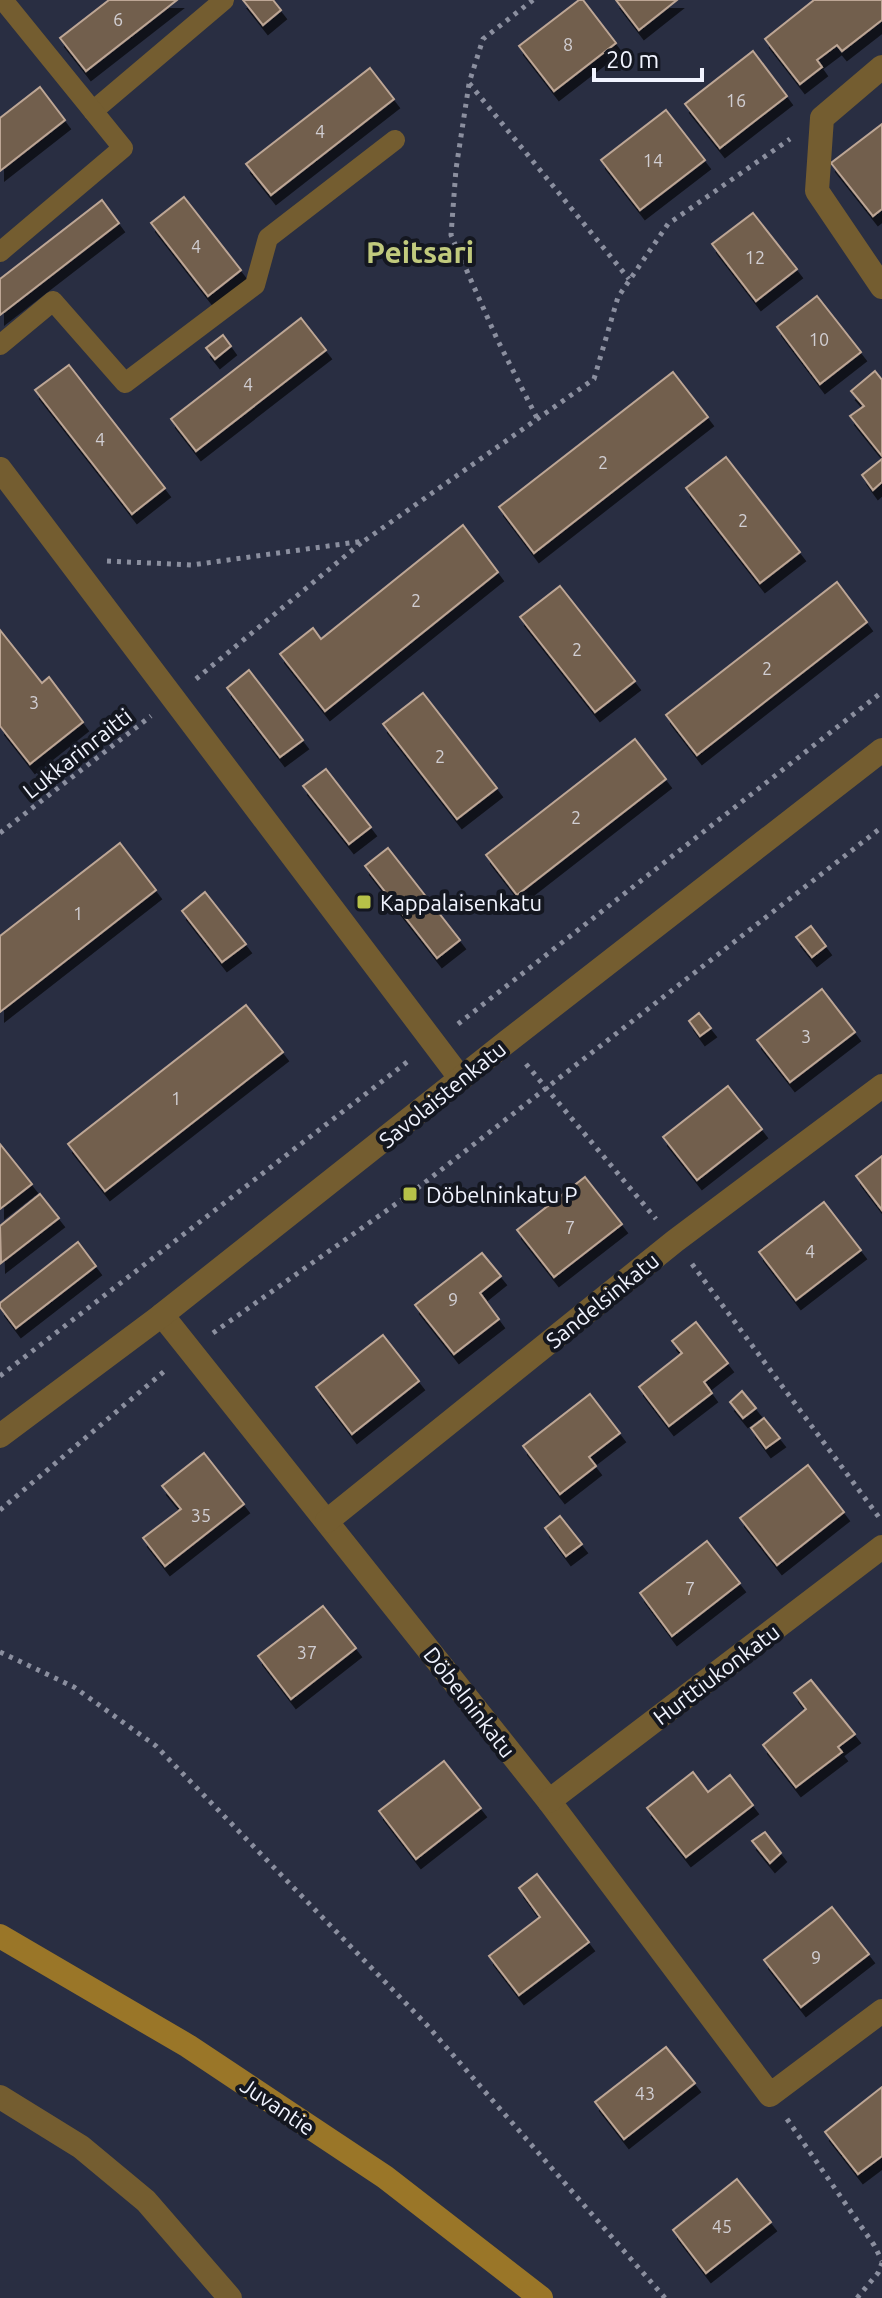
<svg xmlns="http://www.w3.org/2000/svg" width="882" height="2298" viewBox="0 0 882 2298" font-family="Ubuntu,sans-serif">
  <defs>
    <filter id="shadow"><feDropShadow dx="5" dy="9" stdDeviation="0" flood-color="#0009"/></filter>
  </defs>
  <rect width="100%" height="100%" fill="#292e42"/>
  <g fill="#725e4d" stroke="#bda695" stroke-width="2" filter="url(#shadow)">
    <path d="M 109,0 L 177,0 L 86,71 L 60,38 Z"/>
    <path d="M 243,0 L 273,0 L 281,10 L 263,25 Z"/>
    <path d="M 579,0 L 583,0 L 616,43 L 554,91 L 519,46 Z"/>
    <path d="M 616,0 L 677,0 L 639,30 Z"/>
    <path d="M 814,0 L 882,0 L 882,20 L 842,51 L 837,45 L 817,60 L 822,67 L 800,84 L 765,39 Z"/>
    <path d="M 753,51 L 787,96 L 720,148 L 685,104 Z"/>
    <path d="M 370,68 L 394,99 L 271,195 L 246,164 Z"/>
    <path d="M 40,87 L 65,120 L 0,171 L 0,118 Z"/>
    <path d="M 666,110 L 705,160 L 640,210 L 601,160 Z"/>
    <path d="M 882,124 L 882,209 L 873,216 L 831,163 Z"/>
    <path d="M 184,197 L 241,270 L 208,296 L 151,223 Z"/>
    <path d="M 102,200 L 119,223 L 0,315 L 0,279 Z"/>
    <path d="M 753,213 L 797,269 L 756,301 L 712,244 Z"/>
    <path d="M 817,296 L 861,352 L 820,384 L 777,327 Z"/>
    <path d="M 301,318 L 326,350 L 196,451 L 171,419 Z"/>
    <path d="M 223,335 L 231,346 L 215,359 L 206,348 Z"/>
    <path d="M 69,365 L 165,488 L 132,514 L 35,390 Z"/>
    <path d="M 875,371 L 882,380 L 882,456 L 850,416 L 864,406 L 851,391 Z"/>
    <path d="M 673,372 L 708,417 L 534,553 L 499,507 Z"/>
    <path d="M 726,457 L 800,552 L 760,583 L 686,488 Z"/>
    <path d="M 882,459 L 882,482 L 873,490 L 862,475 Z"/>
    <path d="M 463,525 L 498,572 L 325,711 L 280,654 L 313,628 L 321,639 Z"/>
    <path d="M 837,582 L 867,622 L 697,755 L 666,715 Z"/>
    <path d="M 560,586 L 635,681 L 595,712 L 520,617 Z"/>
    <path d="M 0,630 L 42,683 L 49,677 L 83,722 L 30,764 L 0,726 Z"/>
    <path d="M 249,670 L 303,740 L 280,757 L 227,688 Z"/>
    <path d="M 423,693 L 497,788 L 457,819 L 383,724 Z"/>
    <path d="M 635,739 L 666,779 L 517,895 L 486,855 Z"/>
    <path d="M 326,769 L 371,827 L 349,844 L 303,786 Z"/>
    <path d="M 120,843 L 156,890 L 0,1012 L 0,936 Z"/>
    <path d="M 388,848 L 460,940 L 437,958 L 365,866 Z"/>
    <path d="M 205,892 L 246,944 L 222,962 L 182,911 Z"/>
    <path d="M 811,926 L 826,946 L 812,957 L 796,937 Z"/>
    <path d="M 822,989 L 855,1032 L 790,1082 L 757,1040 Z"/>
    <path d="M 246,1005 L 283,1052 L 105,1191 L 68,1144 Z"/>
    <path d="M 699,1013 L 711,1028 L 700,1036 L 689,1021 Z"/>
    <path d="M 728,1086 L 762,1129 L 697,1180 L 663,1137 Z"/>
    <path d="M 0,1144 L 32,1184 L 0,1209 Z"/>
    <path d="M 882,1156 L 882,1210 L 856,1176 Z"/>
    <path d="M 585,1177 L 622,1224 L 554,1277 L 517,1230 Z"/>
    <path d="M 40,1194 L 59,1218 L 1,1263 L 0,1226 Z"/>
    <path d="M 824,1202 L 861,1250 L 796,1300 L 759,1252 Z"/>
    <path d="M 78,1242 L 96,1266 L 16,1328 L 0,1307 L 0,1303 Z"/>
    <path d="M 482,1253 L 501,1276 L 480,1293 L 499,1319 L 454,1354 L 415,1305 Z"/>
    <path d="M 696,1322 L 728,1363 L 704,1382 L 712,1393 L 669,1426 L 639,1387 L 682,1353 L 672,1341 Z"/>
    <path d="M 383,1335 L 419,1381 L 352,1434 L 316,1387 Z"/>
    <path d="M 742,1391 L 756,1408 L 743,1418 L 730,1402 Z"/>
    <path d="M 590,1394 L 620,1433 L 589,1457 L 596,1466 L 560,1494 L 523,1446 Z"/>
    <path d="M 764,1418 L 780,1438 L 766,1448 L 751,1428 Z"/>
    <path d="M 204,1453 L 244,1504 L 165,1566 L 143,1538 L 181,1509 L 162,1486 Z"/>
    <path d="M 808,1465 L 844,1512 L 777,1565 L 740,1518 Z"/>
    <path d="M 560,1516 L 582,1544 L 566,1556 L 545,1528 Z"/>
    <path d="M 707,1541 L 740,1583 L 672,1636 L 640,1593 Z"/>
    <path d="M 323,1606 L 356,1648 L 291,1699 L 258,1656 Z"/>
    <path d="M 811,1680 L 855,1734 L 838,1747 L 842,1752 L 796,1787 L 763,1745 L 806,1709 L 794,1693 Z"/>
    <path d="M 444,1761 L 481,1808 L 416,1859 L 379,1811 Z"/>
    <path d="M 693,1772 L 708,1792 L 730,1775 L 753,1805 L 686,1857 L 647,1808 Z"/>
    <path d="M 765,1832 L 781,1853 L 770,1863 L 752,1841 Z"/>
    <path d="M 537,1874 L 589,1942 L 519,1995 L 489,1956 L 540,1917 L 519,1888 Z"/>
    <path d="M 832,1907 L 869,1954 L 801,2007 L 764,1960 Z"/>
    <path d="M 666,2047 L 695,2083 L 624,2139 L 595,2102 Z"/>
    <path d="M 882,2087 L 882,2156 L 858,2174 L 825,2132 Z"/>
    <path d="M 737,2179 L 771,2222 L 706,2273 L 673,2230 Z"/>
  </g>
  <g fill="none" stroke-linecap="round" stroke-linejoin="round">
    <g stroke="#8b8f9f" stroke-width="5" stroke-dasharray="4 6" stroke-linecap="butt">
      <path d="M 533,0 L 483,39 L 469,83 L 629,279"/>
      <path d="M 469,84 L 456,169 L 451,235 L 497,339 L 537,418"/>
      <path d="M 107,561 L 192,565 L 364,541 L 594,379 L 618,297 L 668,224 L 790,139"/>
      <path d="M 196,679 L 361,543"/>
      <path d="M 0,833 L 151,716"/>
      <path d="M 458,1024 L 882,692"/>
      <path d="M 526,1064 L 656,1219"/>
      <path d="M 692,1264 L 881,1520"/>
      <path d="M 213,1333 L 410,1194 L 882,827"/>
      <path d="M 0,1376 L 411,1059"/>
      <path d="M 0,1510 L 167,1369"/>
      <path d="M 0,1652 L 74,1687 L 156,1746 L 426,2024 L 665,2298"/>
      <path d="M 787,2119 L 874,2245 L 882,2261"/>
      <path d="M 857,2298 L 878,2273 L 882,2263"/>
    </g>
    <g stroke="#745d30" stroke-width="20">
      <path d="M 93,111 L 224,0"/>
      <path d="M 0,252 L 123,148 L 3,0"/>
      <path d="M 0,345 L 53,301 L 125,383 L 255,285 L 268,238 L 395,140"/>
    </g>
    <g stroke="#745d30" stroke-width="24">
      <path d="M 882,67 L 822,118 L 817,191 L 882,287"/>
      <path d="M 0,469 L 461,1079"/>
      <path d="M 162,1315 L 549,1801 L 770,2095 L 882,2011"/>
      <path d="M 0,1436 L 162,1315 L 508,1041 L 882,750"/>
      <path d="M 327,1521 L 675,1241 L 882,1086"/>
      <path d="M 549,1801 L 882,1547"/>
      <path d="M 0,2097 L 81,2147 L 146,2201 L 230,2298"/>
    </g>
    <path stroke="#9a7628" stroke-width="24" d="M 0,1936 L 188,2046 L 385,2177 L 541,2298"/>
  </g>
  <g fill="#b6c148" stroke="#141720" stroke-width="3">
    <rect x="356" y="894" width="16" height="16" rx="4"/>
    <rect x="402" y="1186" width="16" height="16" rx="4"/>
  </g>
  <g text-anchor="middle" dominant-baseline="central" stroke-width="8" stroke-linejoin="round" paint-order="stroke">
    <g font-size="18" fill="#d1ced2">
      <text x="118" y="19">6</text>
      <text x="568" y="44">8</text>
      <text x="736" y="100">16</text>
      <text x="320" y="131">4</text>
      <text x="653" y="160">14</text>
      <text x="196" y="246">4</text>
      <text x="755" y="257">12</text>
      <text x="819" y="339">10</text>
      <text x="248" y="384">4</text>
      <text x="100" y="439">4</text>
      <text x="603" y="462">2</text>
      <text x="743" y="520">2</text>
      <text x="416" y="600">2</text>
      <text x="577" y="649">2</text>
      <text x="767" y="668">2</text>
      <text x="34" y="702">3</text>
      <text x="440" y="756">2</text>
      <text x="576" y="817">2</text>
      <text x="78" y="913">1</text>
      <text x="806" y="1036">3</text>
      <text x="176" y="1098">1</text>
      <text x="570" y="1227">7</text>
      <text x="810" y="1251">4</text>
      <text x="453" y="1299">9</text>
      <text x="201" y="1515">35</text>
      <text x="690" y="1588">7</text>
      <text x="307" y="1652">37</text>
      <text x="816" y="1957">9</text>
      <text x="645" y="2093">43</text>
      <text x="722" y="2226">45</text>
    </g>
    <g font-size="22" fill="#f1f4ff" stroke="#141720">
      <text transform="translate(77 753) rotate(-38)">Lukkarinraitti</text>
      <text transform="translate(442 1094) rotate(-39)">Savolaistenkatu</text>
      <text transform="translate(602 1300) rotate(-39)">Sandelsinkatu</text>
      <text transform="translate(716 1674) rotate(-37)">Hurttiukonkatu</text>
      <text transform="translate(470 1702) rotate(52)">Döbelninkatu</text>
      <text transform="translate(278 2106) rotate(34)">Juvantie</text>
    </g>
    <g font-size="22" fill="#f1f4ff" stroke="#141720" text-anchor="start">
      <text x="380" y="902">Kappalaisenkatu</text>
      <text x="426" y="1194">Döbelninkatu P</text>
    </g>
    <g font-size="30" font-weight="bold" fill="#c1ca7d" stroke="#141720">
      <text x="420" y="252">Peitsari</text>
    </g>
  </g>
  <path d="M594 68v12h108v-12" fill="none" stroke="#f1f4ff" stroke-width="4"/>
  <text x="606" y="68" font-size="24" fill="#f1f4ff" stroke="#141720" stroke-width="6" paint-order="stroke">20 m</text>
</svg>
